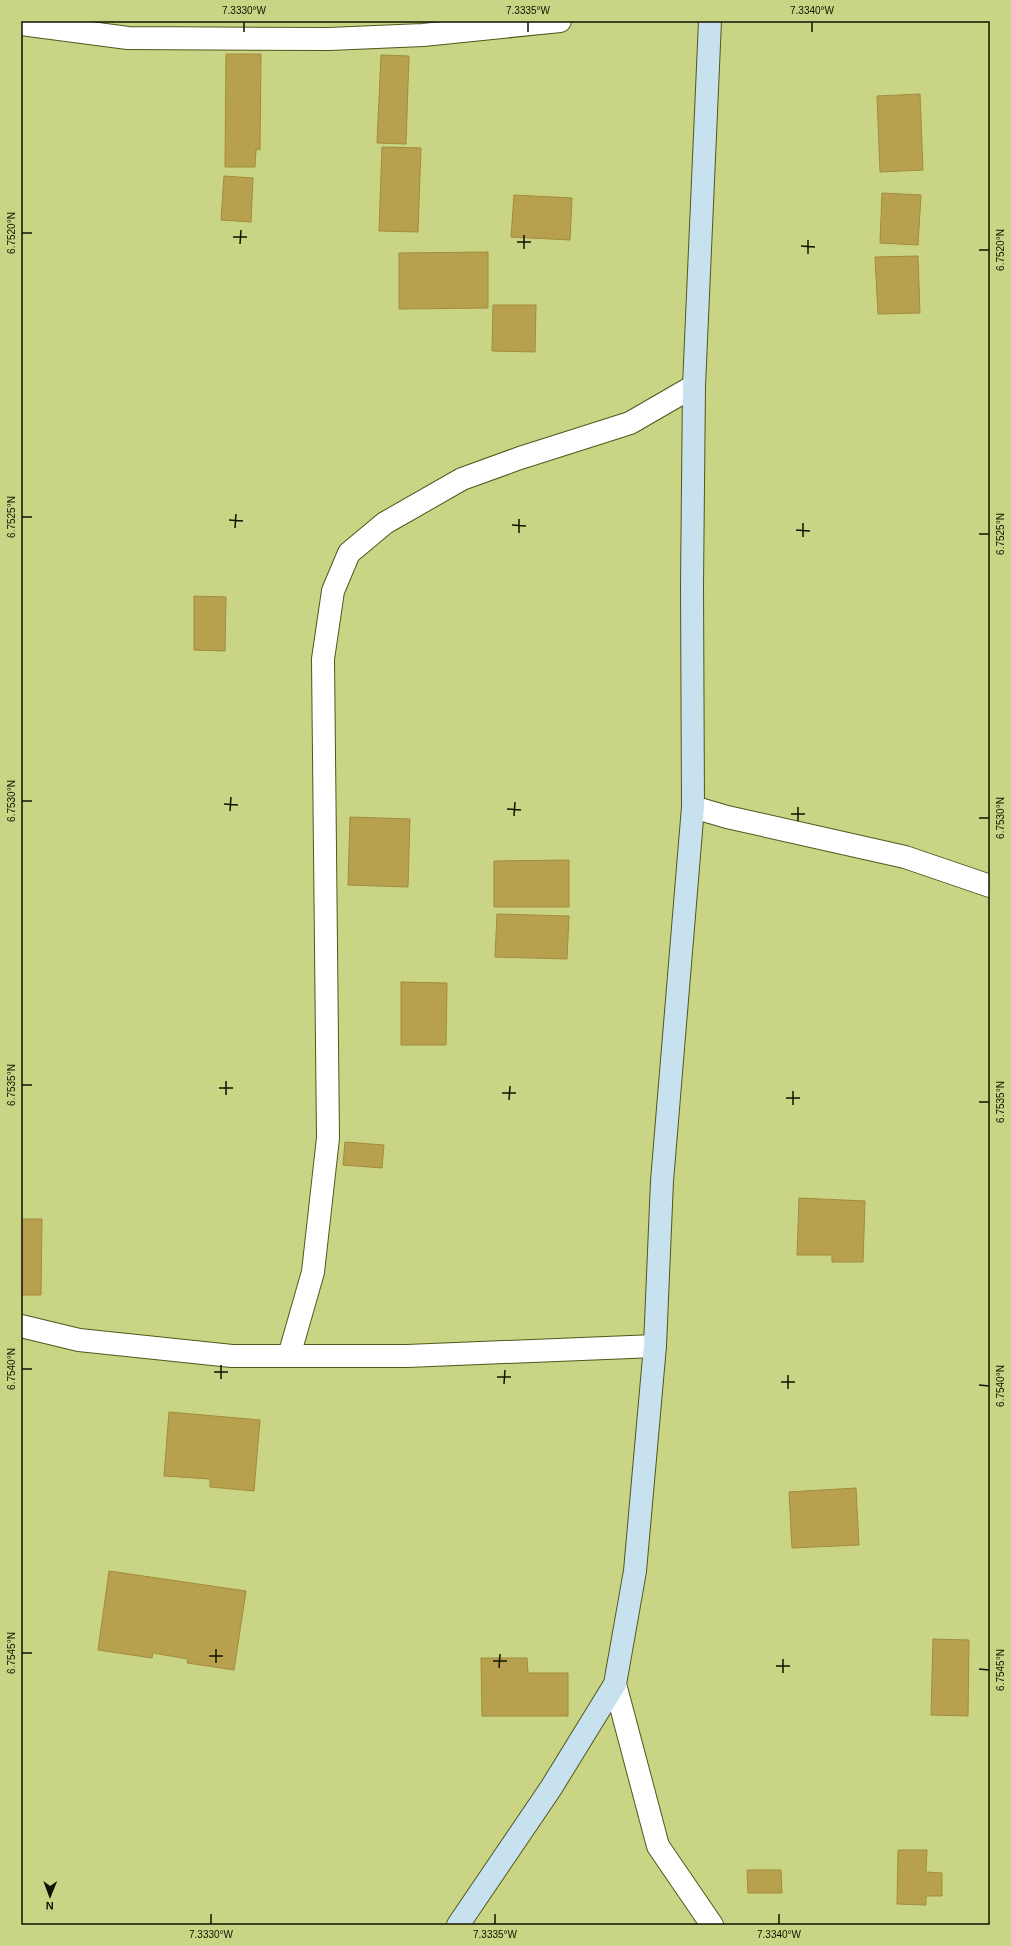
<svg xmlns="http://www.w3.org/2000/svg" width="1011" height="1946" viewBox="0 0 1011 1946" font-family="Helvetica,sans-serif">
  <rect width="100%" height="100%" fill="#cad485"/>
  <g fill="#b8a14e" stroke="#a18c3c">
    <path d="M 226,54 L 261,54 L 260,150 L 256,149 L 255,167 L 225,167 Z"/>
    <path d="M 381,55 L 409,56 L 406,144 L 377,143 Z"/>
    <path d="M 920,94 L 923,170 L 880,172 L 877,96 Z"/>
    <path d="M 382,147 L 421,148 L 418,232 L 379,231 Z"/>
    <path d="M 224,176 L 253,178 L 251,222 L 221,220 Z"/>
    <path d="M 882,193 L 921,195 L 918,245 L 880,243 Z"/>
    <path d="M 514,195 L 572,198 L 570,240 L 511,237 Z"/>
    <path d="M 488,252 L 488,308 L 399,309 L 399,253 Z"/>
    <path d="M 918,256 L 920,313 L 878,314 L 875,257 Z"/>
    <path d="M 493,305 L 536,305 L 535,352 L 492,351 Z"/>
    <path d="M 194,596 L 226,597 L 225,651 L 194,650 Z"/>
    <path d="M 350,817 L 410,819 L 408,887 L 348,885 Z"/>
    <path d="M 569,860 L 569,907 L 494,907 L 494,861 Z"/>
    <path d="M 497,914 L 569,916 L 567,959 L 495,957 Z"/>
    <path d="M 401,982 L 447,983 L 446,1045 L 401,1045 Z"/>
    <path d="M 345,1142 L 384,1145 L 382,1168 L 343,1165 Z"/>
    <path d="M 799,1198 L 865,1201 L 863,1262 L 832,1262 L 832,1255 L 797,1255 Z"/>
    <path d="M 21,1219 L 42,1219 L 41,1295 L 21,1295 Z"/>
    <path d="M 169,1412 L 260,1420 L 254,1491 L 210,1487 L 210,1479 L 164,1476 Z"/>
    <path d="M 856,1488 L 859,1545 L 792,1548 L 789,1492 Z"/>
    <path d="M 109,1571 L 246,1591 L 234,1670 L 187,1663 L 188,1659 L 153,1653 L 152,1658 L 98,1650 Z"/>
    <path d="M 933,1639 L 969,1640 L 968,1716 L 931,1715 Z"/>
    <path d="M 481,1658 L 527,1658 L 528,1673 L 568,1673 L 568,1716 L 482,1716 Z"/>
    <path d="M 898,1850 L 927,1850 L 926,1872 L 942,1873 L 942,1896 L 926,1896 L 926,1905 L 897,1904 Z"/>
    <path d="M 747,1870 L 781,1870 L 782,1893 L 748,1893 Z"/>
  </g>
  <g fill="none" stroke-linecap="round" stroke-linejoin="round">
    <defs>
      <g id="minor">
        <path d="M 21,24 L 128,38 L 329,39 L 423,35 L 560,21"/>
        <path d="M 693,807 L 727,817 L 905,857 L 990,886"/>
        <path d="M 21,1326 L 79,1340 L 232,1356 L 407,1356 L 655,1346"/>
        <path d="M 289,1356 L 313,1272 L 328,1138 L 323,659 L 333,591 L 349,553 L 385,523 L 462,479 L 520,458 L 630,423 L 694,386"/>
        <path d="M 615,1684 L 658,1846 L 712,1925"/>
      </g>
      <path id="secondary" d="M 458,1925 L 551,1788 L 615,1684 L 635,1571 L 655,1346 L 662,1181 L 693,807 L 692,585 L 694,386 L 710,21"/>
    </defs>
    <use href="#minor" stroke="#51571b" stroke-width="24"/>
    <use href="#secondary" stroke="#51571b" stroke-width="24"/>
    <use href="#minor" stroke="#fff" stroke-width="22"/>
    <use href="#secondary" stroke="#c7e1ef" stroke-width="22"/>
  </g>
  <path fill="none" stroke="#101200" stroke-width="1.5" d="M 244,32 L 244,22M 528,32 L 528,22M 812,32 L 812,22M 22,233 L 32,233M 233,237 L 247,237M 517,242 L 531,242M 240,244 L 241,230M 801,246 L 815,247M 524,249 L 524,235M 979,250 L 989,250M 808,254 L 808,240M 22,517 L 32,517M 229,520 L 243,521M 512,525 L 526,526M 235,528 L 236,514M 796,530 L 810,531M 519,533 L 519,519M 979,534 L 989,534M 803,537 L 803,523M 22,801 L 32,801M 224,804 L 238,805M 507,809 L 521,810M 230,811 L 231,797M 791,814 L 805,814M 514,816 L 515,802M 979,818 L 989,818M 798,821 L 798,807M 22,1085 L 32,1085M 219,1088 L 233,1088M 502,1093 L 516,1093M 226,1095 L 226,1081M 786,1098 L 800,1098M 509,1100 L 510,1086M 979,1102 L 989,1102M 793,1105 L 793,1091M 22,1369 L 32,1369M 214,1372 L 228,1372M 497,1377 L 511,1377M 221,1379 L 221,1365M 781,1382 L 795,1382M 504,1384 L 505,1370M 979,1385 L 989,1386M 788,1389 L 788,1375M 22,1653 L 32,1653M 209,1656 L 223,1656M 493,1661 L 507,1661M 216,1663 L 216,1649M 776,1666 L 790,1666M 499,1668 L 500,1654M 979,1669 L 989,1670M 783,1673 L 783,1659M 211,1924 L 211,1914M 495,1924 L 495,1914M 779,1924 L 779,1914"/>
  <rect width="1011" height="1946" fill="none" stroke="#cad485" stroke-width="44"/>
  <g transform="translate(50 1896) rotate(181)" stroke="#cad485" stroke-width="3" paint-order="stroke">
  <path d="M0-3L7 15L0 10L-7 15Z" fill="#101200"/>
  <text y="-6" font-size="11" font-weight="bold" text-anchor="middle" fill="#101200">N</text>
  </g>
  <rect x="22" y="22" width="967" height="1902" fill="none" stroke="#101200" stroke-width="1.5"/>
  <g font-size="10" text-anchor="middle" fill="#101200">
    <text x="244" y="14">7.3330°W</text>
    <text x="528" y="14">7.3335°W</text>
    <text x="812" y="14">7.3340°W</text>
    <text transform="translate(11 233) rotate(-90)" y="4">6.7520°N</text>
    <text transform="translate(1000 250) rotate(-90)" y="4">6.7520°N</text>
    <text transform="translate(11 517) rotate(-90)" y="4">6.7525°N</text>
    <text transform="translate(1000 534) rotate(-90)" y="4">6.7525°N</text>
    <text transform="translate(11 801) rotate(-90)" y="4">6.7530°N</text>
    <text transform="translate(1000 818) rotate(-90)" y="4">6.7530°N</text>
    <text transform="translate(11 1085) rotate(-90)" y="4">6.7535°N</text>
    <text transform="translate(1000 1102) rotate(-90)" y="4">6.7535°N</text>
    <text transform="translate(11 1369) rotate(-90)" y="4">6.7540°N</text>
    <text transform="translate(1000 1386) rotate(-90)" y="4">6.7540°N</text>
    <text transform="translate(11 1653) rotate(-90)" y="4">6.7545°N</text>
    <text transform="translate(1000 1670) rotate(-90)" y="4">6.7545°N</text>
    <text x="211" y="1938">7.3330°W</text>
    <text x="495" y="1938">7.3335°W</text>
    <text x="779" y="1938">7.3340°W</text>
  </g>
</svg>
